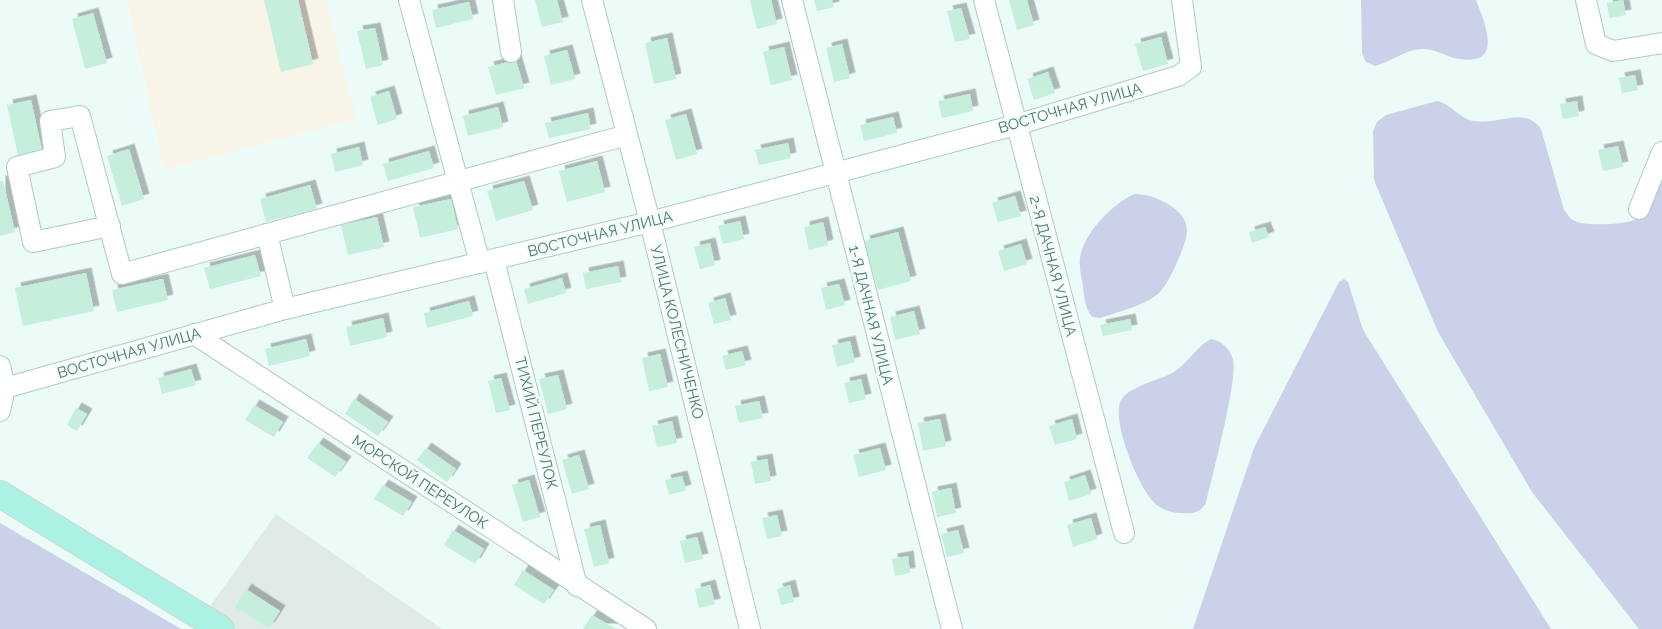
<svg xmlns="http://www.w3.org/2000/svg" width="1662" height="629" viewBox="0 0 1662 629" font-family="Raleway,sans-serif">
  <defs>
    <filter id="shadow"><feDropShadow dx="5.5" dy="-5.5" stdDeviation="0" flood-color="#0004"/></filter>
  </defs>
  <rect width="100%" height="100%" fill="#ebfbf8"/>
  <path fill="#e0ebe7" d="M 276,514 L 442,629 L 226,629 L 203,616 Z"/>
  <path fill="#f8f5e8" d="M 127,0 L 326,0 L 356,119 L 164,170 Z"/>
  <g fill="#cad1e8">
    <path d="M 1361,0 L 1476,0 C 1486,26 1505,69 1454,58 C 1444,55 1434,49 1423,49 C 1406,49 1391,62 1375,66 L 1366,62 L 1362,53 Z"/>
    <path d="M 1437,101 C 1452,104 1459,119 1474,121 C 1498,126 1524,105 1541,129 L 1564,210 C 1568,215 1571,220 1577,222 C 1588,226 1630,225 1637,218 C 1650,205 1655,182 1662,166 L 1662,629 L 1639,629 L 1532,492 L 1438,332 L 1374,180 L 1373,131 L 1377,122 L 1386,115 Z"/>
    <path d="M 1134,194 C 1152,193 1186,208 1187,229 C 1188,242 1169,283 1160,292 C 1146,306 1118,311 1101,318 L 1092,317 C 1085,307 1084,298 1083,286 C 1081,275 1078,264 1081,253 C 1087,230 1113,204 1134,194 Z"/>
    <path d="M 1344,279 L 1348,282 L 1363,330 L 1551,629 L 1193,629 L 1254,448 L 1339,282 Z"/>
    <path d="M 1211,339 C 1222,341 1230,349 1233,360 C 1238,380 1212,477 1206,503 C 1200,512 1195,514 1183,513 C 1175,513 1164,511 1157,505 C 1140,493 1110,419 1121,400 C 1131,385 1159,381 1174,372 C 1188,363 1196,347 1211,339 Z"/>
    <path d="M 0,523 L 181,629 L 0,629 Z"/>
  </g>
  <g fill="#c5eedd" filter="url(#shadow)">
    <path d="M 264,0 L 298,0 L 313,64 L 281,72 Z"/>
    <path d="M 535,0 L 557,0 L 563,22 L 542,27 Z"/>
    <path d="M 750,0 L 771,0 L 777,24 L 757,29 Z"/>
    <path d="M 814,0 L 832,0 L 834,7 L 817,11 Z"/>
    <path d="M 1009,0 L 1027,0 L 1034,25 L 1017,30 Z"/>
    <path d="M 1623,0 L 1626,15 L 1609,18 L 1607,3 Z"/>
    <path d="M 469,2 L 473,19 L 436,28 L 432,10 Z"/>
    <path d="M 961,8 L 970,39 L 955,42 L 947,11 Z"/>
    <path d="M 93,13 L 107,63 L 85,69 L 72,19 Z"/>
    <path d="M 375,28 L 383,65 L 366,69 L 357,31 Z"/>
    <path d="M 1161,37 L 1168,64 L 1143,71 L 1135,44 Z"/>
    <path d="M 667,38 L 676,79 L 654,84 L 645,43 Z"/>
    <path d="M 842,44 L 850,78 L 834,82 L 826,48 Z"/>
    <path d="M 784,47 L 792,80 L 771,85 L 763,52 Z"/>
    <path d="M 567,50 L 575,79 L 551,85 L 544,56 Z"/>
    <path d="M 516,60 L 524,88 L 496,95 L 488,67 Z"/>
    <path d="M 1048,72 L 1055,93 L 1034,100 L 1027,79 Z"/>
    <path d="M 1635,75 L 1638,90 L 1622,93 L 1619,78 Z"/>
    <path d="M 389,91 L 397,119 L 378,125 L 370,97 Z"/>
    <path d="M 970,94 L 973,111 L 942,118 L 938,101 Z"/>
    <path d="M 31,100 L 43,155 L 19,160 L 7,105 Z"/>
    <path d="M 1577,101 L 1579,116 L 1563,119 L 1560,104 Z"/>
    <path d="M 498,107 L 503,127 L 468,136 L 463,116 Z"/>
    <path d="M 588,113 L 591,129 L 549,138 L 545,123 Z"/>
    <path d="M 686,114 L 697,154 L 676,160 L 665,120 Z"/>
    <path d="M 893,117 L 897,133 L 864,141 L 860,125 Z"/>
    <path d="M 788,143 L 791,158 L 759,165 L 755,150 Z"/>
    <path d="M 1618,146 L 1623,167 L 1603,171 L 1598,150 Z"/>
    <path d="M 359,147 L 363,165 L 335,172 L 331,154 Z"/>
    <path d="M 129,149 L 144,199 L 122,206 L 107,156 Z"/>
    <path d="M 429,151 L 434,168 L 388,181 L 383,164 Z"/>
    <path d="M 597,161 L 605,192 L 567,202 L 559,171 Z"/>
    <path d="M 0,181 L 3,181 L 15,232 L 0,236 Z"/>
    <path d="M 524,181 L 533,210 L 496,221 L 487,191 Z"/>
    <path d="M 310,185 L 317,209 L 266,222 L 260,199 Z"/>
    <path d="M 1015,196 L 1021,216 L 998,222 L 992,203 Z"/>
    <path d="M 451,199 L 458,229 L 420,238 L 413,207 Z"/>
    <path d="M 377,217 L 384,247 L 348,255 L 341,225 Z"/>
    <path d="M 740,221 L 744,239 L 723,244 L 718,226 Z"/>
    <path d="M 823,222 L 828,245 L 809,250 L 804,227 Z"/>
    <path d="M 1265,227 L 1269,237 L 1252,243 L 1249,232 Z"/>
    <path d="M 898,232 L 911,281 L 878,290 L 864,241 Z"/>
    <path d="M 710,243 L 715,265 L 700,269 L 694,247 Z"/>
    <path d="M 1021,244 L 1027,264 L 1004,271 L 998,251 Z"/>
    <path d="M 255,255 L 261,276 L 210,289 L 204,268 Z"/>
    <path d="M 618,266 L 621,282 L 586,289 L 583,273 Z"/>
    <path d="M 86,273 L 94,311 L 23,326 L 15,288 Z"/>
    <path d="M 562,278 L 566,293 L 528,304 L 524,289 Z"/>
    <path d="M 163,279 L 168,300 L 117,312 L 112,290 Z"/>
    <path d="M 839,284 L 845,305 L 826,310 L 821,288 Z"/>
    <path d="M 725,298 L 731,320 L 714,324 L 708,303 Z"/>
    <path d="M 469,301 L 473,316 L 427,328 L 424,313 Z"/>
    <path d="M 914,311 L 920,334 L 895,340 L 890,317 Z"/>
    <path d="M 383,318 L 387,337 L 350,346 L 346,327 Z"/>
    <path d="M 1130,319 L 1132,330 L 1103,336 L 1100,325 Z"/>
    <path d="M 306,339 L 310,356 L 269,366 L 265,349 Z"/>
    <path d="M 850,341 L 855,362 L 837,367 L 832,345 Z"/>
    <path d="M 742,351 L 746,365 L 726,370 L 722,356 Z"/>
    <path d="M 660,354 L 668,387 L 649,391 L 642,358 Z"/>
    <path d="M 191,369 L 196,385 L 162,394 L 158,378 Z"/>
    <path d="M 558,375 L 567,409 L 548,414 L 539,379 Z"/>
    <path d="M 501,378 L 510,410 L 496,413 L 488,381 Z"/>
    <path d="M 861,379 L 866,399 L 849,403 L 844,383 Z"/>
    <path d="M 354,399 L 388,422 L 378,436 L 345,414 Z"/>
    <path d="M 759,401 L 763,418 L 739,423 L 735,406 Z"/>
    <path d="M 254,405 L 283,422 L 274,437 L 245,420 Z"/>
    <path d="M 76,408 L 87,414 L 77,431 L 67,425 Z"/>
    <path d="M 940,419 L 946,446 L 923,451 L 918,423 Z"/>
    <path d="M 1072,419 L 1077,439 L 1055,445 L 1049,426 Z"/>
    <path d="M 672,421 L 677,443 L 657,447 L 652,426 Z"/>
    <path d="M 318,443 L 346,462 L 335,477 L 307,458 Z"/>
    <path d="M 426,448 L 456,469 L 447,482 L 417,460 Z"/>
    <path d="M 880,448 L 886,470 L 859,477 L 853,455 Z"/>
    <path d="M 579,455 L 589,489 L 572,494 L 562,460 Z"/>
    <path d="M 767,459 L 771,481 L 755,484 L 751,462 Z"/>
    <path d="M 1085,475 L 1091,494 L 1069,501 L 1064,482 Z"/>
    <path d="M 682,476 L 686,490 L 669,495 L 665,480 Z"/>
    <path d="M 529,480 L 540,517 L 523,522 L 512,485 Z"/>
    <path d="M 383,485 L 412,502 L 403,516 L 374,499 Z"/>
    <path d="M 951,488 L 956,513 L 937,517 L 932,492 Z"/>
    <path d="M 777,515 L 782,536 L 767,539 L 762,518 Z"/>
    <path d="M 1091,518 L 1097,539 L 1073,547 L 1067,525 Z"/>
    <path d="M 600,525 L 609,563 L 594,567 L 584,529 Z"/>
    <path d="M 453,530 L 484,549 L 475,564 L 444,545 Z"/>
    <path d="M 958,530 L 964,553 L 947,557 L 941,534 Z"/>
    <path d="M 697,537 L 703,559 L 685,563 L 680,541 Z"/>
    <path d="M 908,556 L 910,573 L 895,576 L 892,559 Z"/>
    <path d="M 523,570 L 554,590 L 544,604 L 514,585 Z"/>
    <path d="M 710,585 L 715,604 L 699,608 L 695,589 Z"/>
    <path d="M 790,585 L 794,602 L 781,605 L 777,589 Z"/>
    <path d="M 246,589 L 280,611 L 269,628 L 235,607 Z"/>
    <path d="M 592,615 L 616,629 L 583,629 Z"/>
  </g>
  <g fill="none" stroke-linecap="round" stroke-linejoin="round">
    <defs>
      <g id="minor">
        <path d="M 409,0 L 480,263"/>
        <path d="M 503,0 L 511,52"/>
        <path d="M 592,0 L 650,222 L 750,629"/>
        <path d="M 792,0 L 952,629"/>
        <path d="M 984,0 L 1124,533"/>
        <path d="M 1586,0 L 1596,44 L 1613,51 L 1662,43"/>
        <path d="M 1639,209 L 1662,152"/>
        <path d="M 110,226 L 33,242 L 17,167 L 55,157 L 50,121 L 80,116 L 122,274 L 627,135"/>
        <path d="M 267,234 L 285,309"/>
        <path d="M 494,260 L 577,586"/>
        <path d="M 194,334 L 646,629"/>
        <path d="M 0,366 L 5,388 L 0,411"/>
        <path d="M 5,388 L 285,309 L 650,222 L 1016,125 L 1178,76 L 1191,67 L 1182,0"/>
      </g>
      <path id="major" d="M 0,494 L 221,629"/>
    </defs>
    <use href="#minor" stroke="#afcac0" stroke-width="22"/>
    <use href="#major" stroke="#ced8d4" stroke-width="28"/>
    <use href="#minor" stroke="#fff" stroke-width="20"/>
    <use href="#major" stroke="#abf2e5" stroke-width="26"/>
  </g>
  <g text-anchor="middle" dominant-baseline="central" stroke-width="5" stroke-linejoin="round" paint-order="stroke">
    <g font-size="15" fill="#507464" stroke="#f2fefb">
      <text transform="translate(1070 108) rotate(-16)">ВОСТОЧНАЯ УЛИЦА</text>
      <text transform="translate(600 234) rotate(-14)">ВОСТОЧНАЯ УЛИЦА</text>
      <text transform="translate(1053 266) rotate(75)">2-Я ДАЧНАЯ УЛИЦА</text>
      <text transform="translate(871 315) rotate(76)">1-Я ДАЧНАЯ УЛИЦА</text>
      <text transform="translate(677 332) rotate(76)">УЛИЦА КОЛЕСНИЧЕНКО</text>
      <text transform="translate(129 353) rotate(-16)">ВОСТОЧНАЯ УЛИЦА</text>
      <text transform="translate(536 423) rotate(76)">ТИХИЙ ПЕРЕУЛОК</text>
      <text transform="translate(420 482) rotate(33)">МОРСКОЙ ПЕРЕУЛОК</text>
    </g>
  </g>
</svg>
